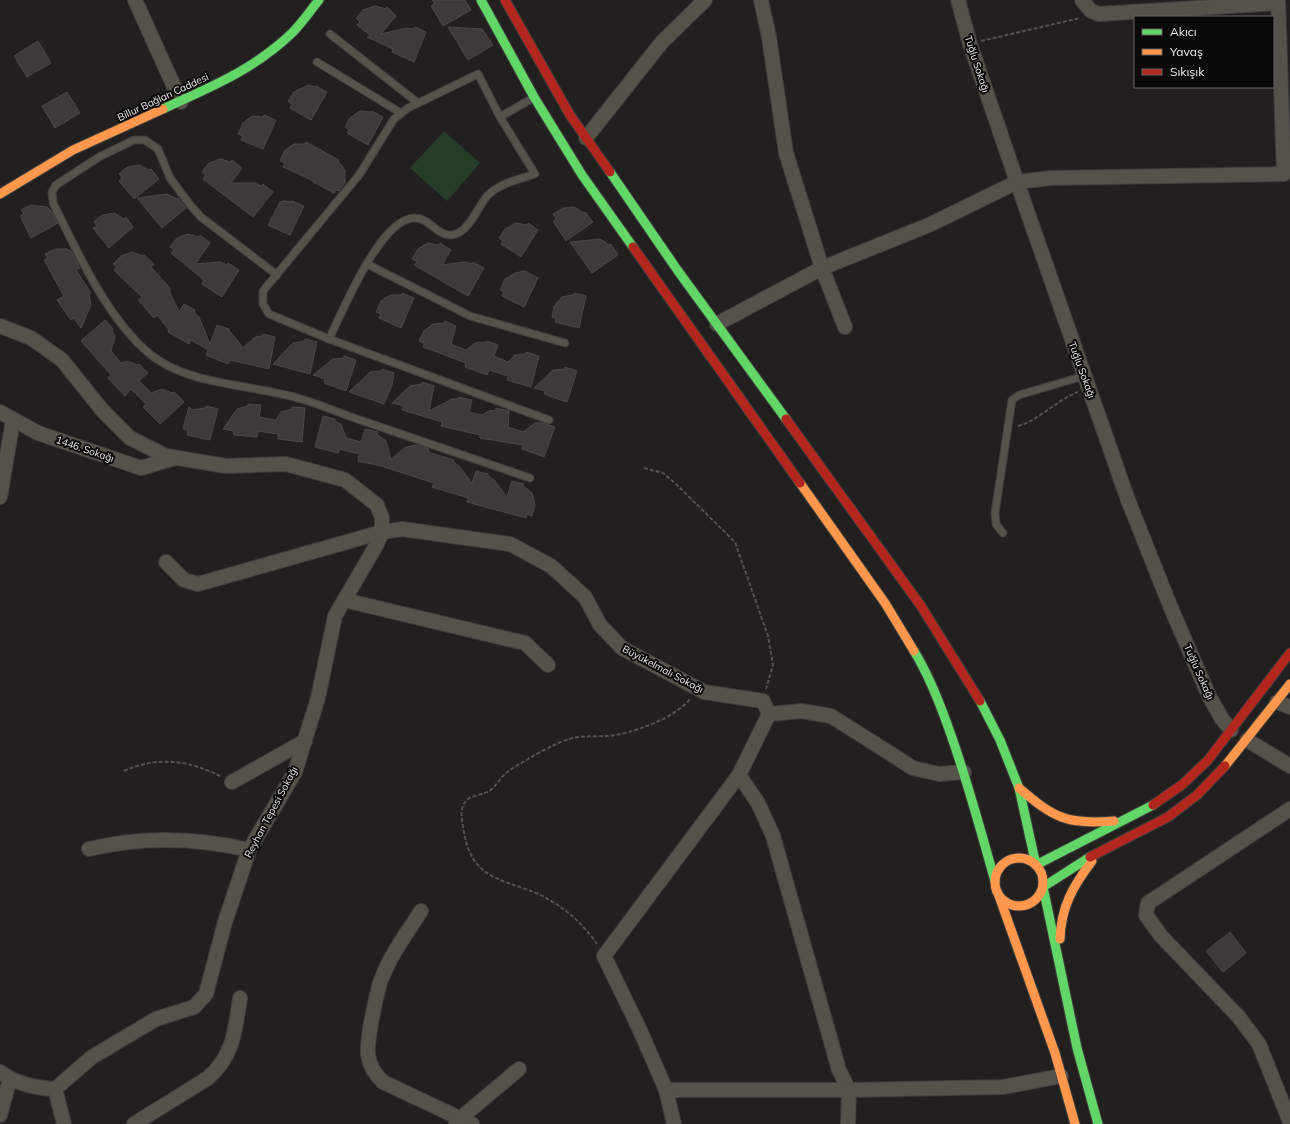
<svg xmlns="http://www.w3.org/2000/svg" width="1290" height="1124" viewBox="0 0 1290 1124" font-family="Mulish,sans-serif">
  <rect width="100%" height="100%" fill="#21201f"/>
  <path fill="#253c28" d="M 444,131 L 480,163 L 447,201 L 410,168 Z"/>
  <g fill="#3c3b3a" stroke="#494847">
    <path d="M 432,0 L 465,0 L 471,10 L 443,26 L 431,6 L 435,3 Z"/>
    <path d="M 375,6 L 386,9 L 387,7 L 396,16 L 381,34 L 407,28 L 414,29 L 415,27 L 426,32 L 414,62 L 392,52 L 393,49 L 367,37 L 371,36 L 357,25 L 360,22 L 356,18 L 363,10 Z"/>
    <path d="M 448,27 L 482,29 L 493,45 L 468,60 Z"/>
    <path d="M 38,41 L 51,63 L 27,77 L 14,56 Z"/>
    <path d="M 308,85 L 315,87 L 316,86 L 327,92 L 311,120 L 290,108 L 292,104 L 288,101 L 294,92 Z"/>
    <path d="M 67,92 L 80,113 L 55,128 L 42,106 Z"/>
    <path d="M 360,111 L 371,112 L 372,111 L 383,117 L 368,145 L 347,133 L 349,130 L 345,127 L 350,118 Z"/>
    <path d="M 264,115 L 276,120 L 263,149 L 241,140 L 243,136 L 238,134 L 243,123 L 252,116 L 263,117 Z"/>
    <path d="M 306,142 L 339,160 L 338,161 L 345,170 L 345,183 L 339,191 L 336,190 L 334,193 L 313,182 L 314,181 L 283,167 L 285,163 L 280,161 L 284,151 L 294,144 L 305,144 Z"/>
    <path d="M 220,159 L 231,162 L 232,160 L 242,168 L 231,183 L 255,183 L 261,186 L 263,184 L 273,192 L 253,217 L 203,179 L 206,175 L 202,172 L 209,163 Z"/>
    <path d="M 139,165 L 149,170 L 151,169 L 159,179 L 134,199 L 119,181 L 122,178 L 119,174 L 127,167 Z"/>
    <path d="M 167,194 L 177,199 L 178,198 L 186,208 L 162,228 L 137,198 Z"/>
    <path d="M 284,201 L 292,202 L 292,201 L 304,206 L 290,235 L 268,225 L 280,202 Z"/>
    <path d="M 31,205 L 47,207 L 52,212 L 58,223 L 31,238 L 20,216 L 24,214 L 21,210 Z"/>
    <path d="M 574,207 L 584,213 L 585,212 L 593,222 L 566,241 L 553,221 L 556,219 L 553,214 L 563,208 Z"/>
    <path d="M 114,213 L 124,219 L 126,217 L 133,227 L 109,248 L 93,228 L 97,226 L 94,222 L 102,215 Z"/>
    <path d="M 516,223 L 527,225 L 528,223 L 538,230 L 521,257 L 501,244 L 503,241 L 499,238 L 505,229 Z"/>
    <path d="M 188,234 L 199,237 L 200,235 L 210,243 L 195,264 L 221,262 L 227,265 L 228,263 L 239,270 L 222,297 L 202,284 L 204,280 L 171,253 L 174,250 L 170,247 L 177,238 Z"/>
    <path d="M 600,239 L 609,245 L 611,244 L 618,255 L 592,273 L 570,242 Z"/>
    <path d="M 428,243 L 439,245 L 440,243 L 451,250 L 442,265 L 465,262 L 472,264 L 473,262 L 484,268 L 468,296 L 414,265 L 417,262 L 412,259 L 418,249 Z"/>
    <path d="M 55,249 L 67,249 L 71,251 L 80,268 L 76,270 L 91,293 L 89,294 L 91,305 L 81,328 L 74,318 L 71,320 L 57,300 L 64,296 L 44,260 L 48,258 L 45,254 Z"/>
    <path d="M 132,252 L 143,256 L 144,255 L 154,264 L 151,267 L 170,288 L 169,290 L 179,312 L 184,304 L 195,310 L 194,312 L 199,317 L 210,344 L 217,325 L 229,329 L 229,331 L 234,336 L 243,348 L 255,337 L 262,336 L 263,334 L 275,337 L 269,369 L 230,360 L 228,364 L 206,355 L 208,350 L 191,340 L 189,344 L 168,332 L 169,330 L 157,315 L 154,318 L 138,300 L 142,297 L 114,270 L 117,267 L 113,264 L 121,256 Z"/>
    <path d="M 525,271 L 538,278 L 524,307 L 502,296 L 504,292 L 500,290 L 505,279 L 515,273 Z"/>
    <path d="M 402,293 L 414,298 L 401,328 L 379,318 L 381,314 L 376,312 L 381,301 L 390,295 L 402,295 Z"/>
    <path d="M 574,293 L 586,296 L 579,328 L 555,322 L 556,318 L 552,317 L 554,306 L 562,297 L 573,295 Z"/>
    <path d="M 105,320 L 113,329 L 112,330 L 115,337 L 111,351 L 121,363 L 127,361 L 138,365 L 139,364 L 148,373 L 139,381 L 151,393 L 162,389 L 172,393 L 174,392 L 184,402 L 160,424 L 143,407 L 146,404 L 131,389 L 125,396 L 108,378 L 111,375 L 81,341 Z"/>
    <path d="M 445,321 L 456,326 L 451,344 L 466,350 L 475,343 L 486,342 L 487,341 L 498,345 L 494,356 L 508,362 L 515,355 L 526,354 L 526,352 L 539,356 L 531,387 L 507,380 L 508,376 L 489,370 L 487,375 L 465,367 L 466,363 L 423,347 L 424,343 L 419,341 L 424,331 L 433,324 L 444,323 Z"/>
    <path d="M 305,339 L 317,342 L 310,374 L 273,364 L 293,343 L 304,341 Z"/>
    <path d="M 344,356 L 356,360 L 346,391 L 324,383 L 325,379 L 313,375 L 333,359 L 344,358 Z"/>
    <path d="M 565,367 L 577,371 L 567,402 L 544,394 L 545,391 L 534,388 L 553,370 L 564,369 Z"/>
    <path d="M 382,369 L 394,373 L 392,385 L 384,404 L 349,392 L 370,372 L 381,371 Z"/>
    <path d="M 422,382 L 434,386 L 429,411 L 452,399 L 459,399 L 459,397 L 472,400 L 469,412 L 482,415 L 489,411 L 496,410 L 496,408 L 509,411 L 508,427 L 523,432 L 535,423 L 543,423 L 555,427 L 544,457 L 522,449 L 523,445 L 480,438 L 480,435 L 441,426 L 442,422 L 402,410 L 404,406 L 392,403 L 410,386 L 422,384 Z"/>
    <path d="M 248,404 L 261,405 L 259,417 L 276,420 L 281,412 L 292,409 L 292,407 L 305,408 L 302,442 L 278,439 L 278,434 L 258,431 L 257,437 L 234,435 L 234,431 L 223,429 L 237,409 L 248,406 Z"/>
    <path d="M 206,406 L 218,409 L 210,440 L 187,435 L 188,430 L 183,429 L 189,407 L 193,410 L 205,408 Z"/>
    <path d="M 323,416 L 335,419 L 335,421 L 341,424 L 346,438 L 361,442 L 365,429 L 378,432 L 377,434 L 386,441 L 391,459 L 406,447 L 417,445 L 429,449 L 428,452 L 454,460 L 453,462 L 459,466 L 472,483 L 476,471 L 488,474 L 488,476 L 494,480 L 507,497 L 512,481 L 524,484 L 523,486 L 532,493 L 535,505 L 532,516 L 527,514 L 526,518 L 467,502 L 468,498 L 432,487 L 434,483 L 381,466 L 358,461 L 359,454 L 339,449 L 338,453 L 315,447 Z"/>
    <path d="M 1230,932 L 1246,953 L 1223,972 L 1206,951 Z"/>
  </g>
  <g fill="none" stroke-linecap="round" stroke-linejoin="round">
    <defs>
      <g id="lane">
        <path d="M 330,34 L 418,103"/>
        <path d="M 317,62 L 401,113"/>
        <path d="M 500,117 L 533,98"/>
        <path d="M 367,264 L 470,316 L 565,343"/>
        <path d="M 277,275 L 201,217 L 191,206 L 170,178 L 158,149 L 145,140 L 134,140 L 99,157 L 56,185 L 52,192 L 53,203 C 78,253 107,319 151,355 C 190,386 253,384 301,399 C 322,405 342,414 363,421 C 419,440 474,459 530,478"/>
        <path d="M 329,339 C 343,311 380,219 414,218 C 431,217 439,242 458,233 C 472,226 478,206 488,195 C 500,183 520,179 535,174 L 500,117 L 478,74 L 408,108 L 394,119 L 359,175 L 263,291 L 263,304 L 269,314 L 329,339 L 549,420"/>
        <path d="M 1003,533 L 996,524 L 995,513 L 1012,400 L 1019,395 L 1084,376"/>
      </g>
      <g id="street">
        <path d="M 135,0 L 181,102"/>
        <path d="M 761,0 L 769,37 L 786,153 L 822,268 L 845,327"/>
        <path d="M 958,0 L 970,44 L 1017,182 L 1128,500 L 1171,608 L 1209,696 L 1222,719 L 1231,730"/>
        <path d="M 1082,0 L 1091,11 L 1099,14 L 1278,3"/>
        <path d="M 586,138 L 662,42 L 705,0"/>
        <path d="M 717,324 L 822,268 L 929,225 L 1017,182 L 1051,178 L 1284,174 L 1278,0"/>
        <path d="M 0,326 L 31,338 L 62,360 L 102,410 L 130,438 L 166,456 L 226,466 L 286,464 L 345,480 L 377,505 L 382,518 L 382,532 L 377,544 L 335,616 L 318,698 L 295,772 L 249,850 L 225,922 L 206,994 L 194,1007 L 156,1019 L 92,1057 L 55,1089"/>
        <path d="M 0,412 L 38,433 L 141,468 L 175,458"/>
        <path d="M 0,497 L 13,420"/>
        <path d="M 166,562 L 184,580 L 198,584 L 382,532 L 402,529 L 510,544 L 551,566 L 585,597 L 600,625 L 622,648 L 704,692 L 763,701 L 769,714 L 802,711 L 831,716 L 913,768 L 939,774 L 964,772"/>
        <path d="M 344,600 L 525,643 L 548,665"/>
        <path d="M 1277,702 L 1290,707"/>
        <path d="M 1247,740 L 1290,766"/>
        <path d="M 739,775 L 758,803 L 773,836 L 839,1070 L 849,1090"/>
        <path d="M 232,782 L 305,741"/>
        <path d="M 1290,809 L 1148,903 L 1146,915 L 1161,936 L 1238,1016 L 1259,1044 L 1290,1122"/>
        <path d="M 89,849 C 143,836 194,837 249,850"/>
        <path d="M 421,911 C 406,934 389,957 380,983 C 376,996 374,1009 371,1023 C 367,1047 363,1063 383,1082 L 472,1124"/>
        <path d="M 0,1072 C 16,1084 34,1088 55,1089"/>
        <path d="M 55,1089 L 64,1124"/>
        <path d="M 666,1090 L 849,1090"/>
        <path d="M 0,1115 L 10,1079"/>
        <path d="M 456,1122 L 519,1069"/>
        <path d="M 134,1124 L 208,1078 C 234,1055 235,1030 240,998"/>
        <path d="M 674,1124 L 666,1090 L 639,1028 L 604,956 L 739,775 L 769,714"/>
        <path d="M 848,1124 L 849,1090 L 1003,1087 L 1061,1076"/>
      </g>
      <g id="fast">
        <path d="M 481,0 L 534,97 L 582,175 L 633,247"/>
        <path d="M 163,109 C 212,86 252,71 292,33 C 302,23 310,11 319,0"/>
        <path d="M 610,172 L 678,271 L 786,419"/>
        <path d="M 914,651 C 930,677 941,706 951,735 C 968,783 981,832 995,881"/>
        <path d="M 980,701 L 1000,740 L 1019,788 L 1036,865 L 1153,805"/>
        <path d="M 1090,857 L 1043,887 L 1077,1048 L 1098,1124"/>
      </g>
      <g id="slow">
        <path d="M 0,194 L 73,150 L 163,109"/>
        <path d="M 800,483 L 885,603 L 914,651"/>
        <path d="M 1225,766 L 1290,684"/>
        <path d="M 1019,788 C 1054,818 1067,825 1114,821"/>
        <circle cx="1019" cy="882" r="24"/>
        <path d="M 999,896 L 1055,1053 L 1075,1124"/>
        <path d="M 1060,939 C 1061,907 1073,886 1092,861"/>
      </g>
      <g id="jam">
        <path d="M 505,0 L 570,115 L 610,172"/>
        <path d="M 633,247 L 800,483"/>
        <path d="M 786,419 L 921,606 L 980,701"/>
        <path d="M 1153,805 L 1183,784 L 1208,760 L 1290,653"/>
        <path d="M 1090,857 L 1168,817 L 1197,795 L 1225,766"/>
      </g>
    </defs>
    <use href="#lane" stroke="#3e3d3c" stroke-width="9"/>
    <use href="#street" stroke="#3e3d3c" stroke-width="16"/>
    <use href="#fast" stroke="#3e3d3c" stroke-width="11"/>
    <use href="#slow" stroke="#3e3d3c" stroke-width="11"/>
    <use href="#jam" stroke="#3e3d3c" stroke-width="11"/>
    <g stroke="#54524b" stroke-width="2" stroke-dasharray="4 2" stroke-linecap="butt">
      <path d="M 981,41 L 1080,18"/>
      <path d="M 1018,426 C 1036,422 1057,400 1078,392"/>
      <path d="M 644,468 L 663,473 L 677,485 L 735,542 L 768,636 L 773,665 L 766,689"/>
      <path d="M 124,771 C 158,756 188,760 220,776"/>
      <path d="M 597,944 C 585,927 571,913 553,902 C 512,876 471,889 463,826 C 461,817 460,807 467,800 C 472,795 482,795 489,791 C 496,787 499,779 505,774 C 517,764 555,743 569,739 C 582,735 595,737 608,736 C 632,734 675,718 690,699"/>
    </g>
    <use href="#lane" stroke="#555249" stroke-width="7"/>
    <use href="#street" stroke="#555249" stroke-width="14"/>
    <use href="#fast" stroke="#63d668" stroke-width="9"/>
    <use href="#slow" stroke="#ff974d" stroke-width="9"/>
    <use href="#jam" stroke="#b3261e" stroke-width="9"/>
  </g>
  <g text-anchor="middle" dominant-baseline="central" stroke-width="4" stroke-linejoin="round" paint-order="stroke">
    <g font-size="10" fill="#eeedeb" stroke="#0a0909">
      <text transform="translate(977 64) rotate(72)">Tuğlu Sokağı</text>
      <text transform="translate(163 97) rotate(-25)">Billur Bağları Caddesi</text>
      <text transform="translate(1082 370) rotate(70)">Tuğlu Sokağı</text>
      <text transform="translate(85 449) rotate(19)">1446. Sokağı</text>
      <text transform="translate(663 669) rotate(28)">Büyükelmalı Sokağı</text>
      <text transform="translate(1199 672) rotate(66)">Tuğlu Sokağı</text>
      <text transform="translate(271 812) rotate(-62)">Reyhan Tepesi Sokağı</text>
    </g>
  </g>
  <rect x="1134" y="16" width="140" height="72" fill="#0a0909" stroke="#656463"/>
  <rect x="1142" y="29" width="20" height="6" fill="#63d668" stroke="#656463"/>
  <text x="1170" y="36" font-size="12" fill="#eeedeb">Akıcı</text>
  <rect x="1142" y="49" width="20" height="6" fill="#ff974d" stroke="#656463"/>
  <text x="1170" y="56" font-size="12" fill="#eeedeb">Yavaş</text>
  <rect x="1142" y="69" width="20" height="6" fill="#b3261e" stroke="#656463"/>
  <text x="1170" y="76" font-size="12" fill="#eeedeb">Sıkışık</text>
</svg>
